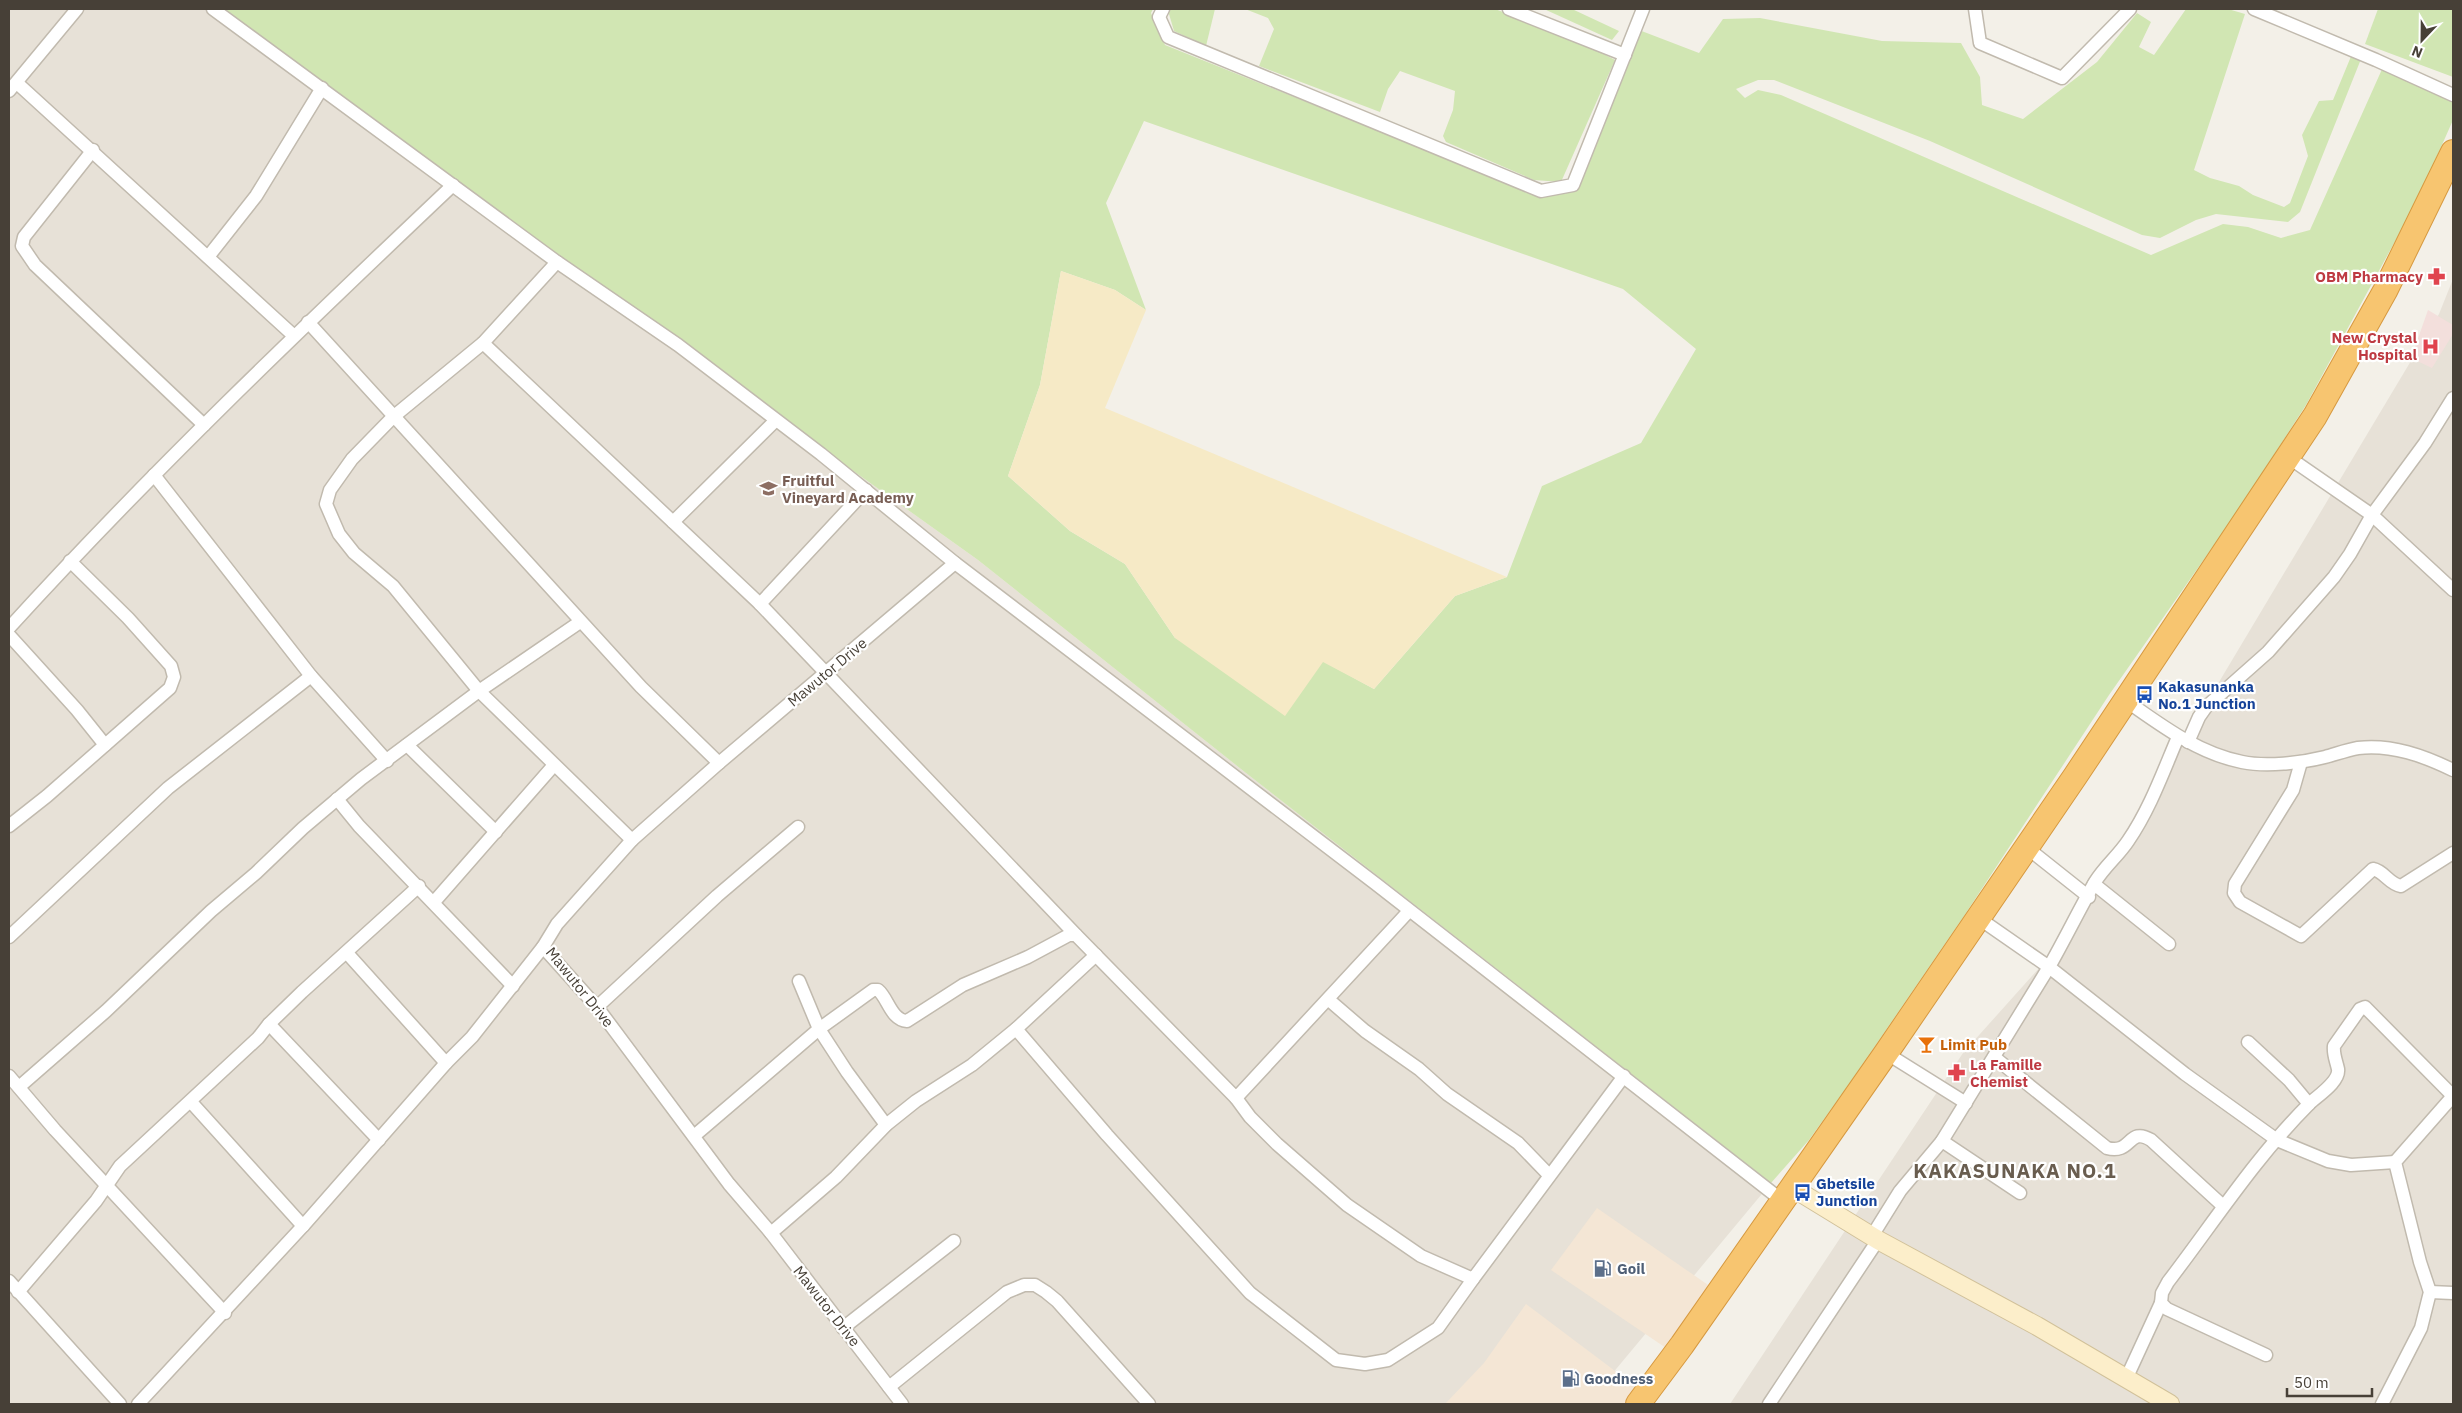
<svg xmlns="http://www.w3.org/2000/svg" width="2462" height="1413" viewBox="0 0 2462 1413" font-family="'IBM Plex Sans',sans-serif">
  <rect width="100%" height="100%" fill="#f3f0e8"/>
  <g fill="#e7e1d7">
    <path d="M 9,9 L 207,9 L 978,560 L 1246,773 L 1771,1183 L 1587,1404 L 9,1404 Z"/>
    <path d="M 2453,279 L 2453,1404 L 1730,1404 L 1963,1053 L 2066,938 L 2439,314 Z"/>
  </g>
  <g fill="#f4e6d5">
    <path d="M 1597,1208 L 1711,1287 L 1669,1350 L 1551,1270 Z"/>
    <path d="M 1526,1304 L 1639,1389 L 1628,1404 L 1445,1404 L 1484,1363 Z"/>
  </g>
  <path fill="#f3dfdc" d="M 2428,310 L 2453,325 L 2453,334 L 2432,368 L 2411,358 Z"/>
  <g fill="#d1e6b3" fill-rule="evenodd">
    <path d="M 207,9 L 1153,9 L 1151,13 L 1165,45 L 1536,194 L 1565,194 L 1582,180 L 1639,30 L 1699,53 L 1723,19 L 1760,18 L 1882,41 L 1961,43 L 1980,77 L 1982,105 L 2023,119 L 2097,62 L 2137,13 L 2151,22 L 2139,47 L 2154,55 L 2186,9 L 2228,9 L 2245,14 L 2194,170 L 2210,178 L 2239,186 L 2253,195 L 2284,207 L 2290,203 L 2308,156 L 2302,135 L 2319,101 L 2333,100 L 2352,54 L 2361,59 L 2300,212 L 2288,222 L 2216,214 L 2196,220 L 2160,238 L 2142,235 L 1930,141 L 1774,80 L 1758,80 L 1736,89 L 1745,98 L 1758,90 L 1781,95 L 2151,255 L 2223,224 L 2248,227 L 2281,238 L 2310,230 L 2383,67 L 2453,99 L 2453,120 L 2418,199 L 2306,405 L 2235,515 L 2109,695 L 1964,916 L 1849,1084 L 1809,1140 L 1771,1183 L 1246,773 L 978,560 ZM 1144,121 L 1623,289 L 1696,349 L 1641,443 L 1542,486 L 1507,577 L 1455,596 L 1374,689 L 1323,661 L 1175,638 L 1125,564 L 1070,531 L 1008,476 L 1040,385 L 1061,271 L 1115,290 L 1146,310 L 1106,203 Z"/>
    <path d="M 1170,9 L 1215,9 L 1206,46 L 1174,31 L 1169,14 Z"/>
    <path d="M 1245,9 L 1495,9 L 1577,40 L 1615,60 L 1561,182 L 1534,180 L 1446,142 L 1443,136 L 1453,110 L 1455,91 L 1400,71 L 1388,89 L 1380,112 L 1259,66 L 1274,29 L 1268,18 Z"/>
    <path d="M 1544,9 L 1572,9 L 1619,31 L 1612,40 Z"/>
    <path d="M 2378,9 L 2453,9 L 2453,77 L 2365,44 Z"/>
  </g>
  <path fill="#f6eac6" d="M 1061,271 L 1115,290 L 1146,310 L 1105,408 L 1507,577 L 1455,596 L 1374,689 L 1323,662 L 1285,716 L 1175,638 L 1125,564 L 1070,531 L 1008,476 L 1040,385 Z"/>
  <g fill="none" stroke-linecap="round" stroke-linejoin="round">
    <defs>
      <g id="street">
        <path d="M 213,9 L 557,262 L 678,345 L 821,454 L 955,563 L 1376,884 L 1784,1202"/>
        <path d="M 1163,9 L 1159,17 L 1168,37 L 1541,191 L 1573,185 L 1643,9"/>
        <path d="M 1509,9 L 1625,55"/>
        <path d="M 1975,9 L 1980,43 L 2062,78 L 2130,9"/>
        <path d="M 2254,9 L 2376,60 L 2453,95"/>
        <path d="M 17,83 L 293,335"/>
        <path d="M 9,91 L 77,9"/>
        <path d="M 93,150 L 24,237 L 22,246 L 35,265 L 204,425"/>
        <path d="M 208,257 L 256,196 L 322,88"/>
        <path d="M 557,262 L 483,343 L 393,417 L 352,459 L 330,490 L 326,504 L 339,534 L 354,553 L 393,586 L 479,691 L 632,840"/>
        <path d="M 308,322 L 641,687 L 719,763"/>
        <path d="M 483,343 L 760,604 L 1076,935 L 1236,1098 L 1409,911"/>
        <path d="M 2288,457 L 2372,515 L 2453,590"/>
        <path d="M 154,475 L 311,676 L 387,761"/>
        <path d="M 673,522 L 775,421"/>
        <path d="M 760,604 L 866,490"/>
        <path d="M 9,628 C 150,473 301,329 453,185"/>
        <path d="M 9,635 L 77,710 L 105,745"/>
        <path d="M 2125,700 C 2161,725 2197,753 2242,762 C 2266,767 2301,763 2325,757 C 2336,754 2347,750 2358,748 C 2392,744 2424,756 2453,770"/>
        <path d="M 2178,737 C 2163,772 2150,809 2128,841 C 2118,856 2105,866 2095,882 C 2079,910 2065,939 2049,967 L 2185,1074 L 2277,1140 L 2328,1161 L 2351,1165 L 2395,1162"/>
        <path d="M 2188,742 L 2199,717 L 2206,707 L 2268,652 L 2334,577 L 2350,554 L 2372,515 L 2425,443 L 2453,398"/>
        <path d="M 407,745 L 496,832"/>
        <path d="M 2301,762 L 2293,790 L 2235,884 L 2234,893 L 2240,902 L 2301,936 L 2373,869 C 2384,871 2389,884 2401,886 L 2453,853"/>
        <path d="M 337,799 L 359,826 L 513,986"/>
        <path d="M 9,826 L 47,796 L 170,688 L 174,677 L 171,666 L 128,618 L 70,561"/>
        <path d="M 2026,847 L 2089,897"/>
        <path d="M 2094,884 L 2169,944"/>
        <path d="M 434,902 L 554,765"/>
        <path d="M 1977,917 L 2049,967 L 1942,1141 L 2020,1193"/>
        <path d="M 9,937 L 168,788 L 311,676"/>
        <path d="M 347,953 L 446,1063"/>
        <path d="M 799,981 L 819,1029 L 847,1072 L 886,1125"/>
        <path d="M 1329,1000 L 1365,1031 L 1419,1069 L 1447,1094 L 1518,1143 L 1549,1175"/>
        <path d="M 597,1007 L 717,896 L 798,827"/>
        <path d="M 269,1024 L 379,1140"/>
        <path d="M 1016,1029 L 1107,1135 L 1250,1293 L 1336,1360 L 1365,1364 L 1388,1360 L 1438,1328 L 1473,1279"/>
        <path d="M 2248,1042 L 2289,1080 L 2309,1104 C 2255,1158 2214,1222 2168,1282 L 2162,1293 L 2161,1303 L 2167,1309 L 2266,1355"/>
        <path d="M 1886,1053 L 1966,1103"/>
        <path d="M 1994,1057 L 2107,1148 C 2132,1155 2128,1126 2151,1140 L 2222,1205"/>
        <path d="M 9,1076 L 55,1130 L 225,1313"/>
        <path d="M 19,1087 L 106,1011 L 211,911 L 256,873 L 303,828 L 361,779 L 479,691 L 580,622"/>
        <path d="M 1236,1098 L 1250,1117 L 1277,1144 L 1347,1205 L 1421,1256 L 1473,1279 L 1624,1076"/>
        <path d="M 191,1102 L 303,1226"/>
        <path d="M 2309,1104 C 2317,1096 2340,1082 2338,1069 C 2336,1060 2333,1054 2334,1046 L 2360,1009 L 2365,1007 L 2453,1096"/>
        <path d="M 694,1136 L 819,1029 L 873,990 L 878,990 C 888,998 891,1020 907,1021 L 963,985 L 1028,957 L 1069,935 L 1076,935"/>
        <path d="M 771,1233 L 836,1177 L 886,1125 L 916,1101 L 972,1065 L 1016,1029 L 1096,955"/>
        <path d="M 1872,1236 L 1900,1191 L 1942,1141"/>
        <path d="M 9,1281 L 120,1404"/>
        <path d="M 18,1292 L 96,1201 L 120,1166 L 258,1038 L 269,1024 L 302,992 L 419,886"/>
        <path d="M 2430,1292 L 2453,1293"/>
        <path d="M 843,1328 L 954,1241"/>
        <path d="M 2126,1379 L 2161,1303"/>
        <path d="M 889,1387 L 1007,1292 L 1024,1285 L 1035,1285 L 1046,1292 L 1057,1301 L 1149,1404"/>
        <path d="M 138,1404 L 303,1226 L 446,1063 L 472,1037 L 543,947"/>
        <path d="M 902,1404 L 771,1233 L 729,1184 L 597,1007 L 543,947 L 557,924 L 632,840 L 719,763 L 955,563"/>
        <path d="M 1769,1404 L 1878,1240"/>
        <path d="M 2382,1404 L 2421,1328 L 2430,1292 L 2420,1262 L 2395,1162 L 2453,1096"/>
      </g>
      <path id="secondary" d="M 1793,1188 L 1878,1240 L 2037,1326 L 2170,1404"/>
      <path id="highway" d="M 1638,1404 L 1682,1345 L 1886,1053 L 2076,775 L 2315,416 L 2385,291 L 2453,152"/>
    </defs>
    <use href="#street" stroke="#c1baae" stroke-width="15"/>
    <use href="#secondary" stroke="#d1c19a" stroke-width="20"/>
    <use href="#highway" stroke="#d69940" stroke-width="26"/>
    <use href="#street" stroke="#fff" stroke-width="12"/>
    <use href="#secondary" stroke="#fceeca" stroke-width="18"/>
    <use href="#highway" stroke="#f7c570" stroke-width="24"/>
  </g>
  <defs>
    <symbol id="pharmacy-bare" viewBox="-9 -9 18 18"><path d="M-2-6h4v4h4v4h-4v4h-4v-4h-4v-4h4Z" fill="#e0444e" stroke="#fff" stroke-width="2.5" paint-order="stroke"/></symbol>
    <symbol id="hospital-bare" viewBox="-9 -9 18 18"><path d="M-5-5h3v3.5h4V-5h3V5h-3V1.5h-4V5h-3Z" fill="#e0444e" stroke="#fff" stroke-width="2.5" paint-order="stroke"/></symbol>
    <symbol id="school-bare" viewBox="-9 -9 18 18"><path d="M0-5L7-2L0 1L-7-2ZM-4 1L0 2.5L4 1V4Q0 6-4 4Z" fill="#8d6e63" stroke="#fff" stroke-width="2.5" paint-order="stroke"/></symbol>
    <symbol id="bus-bare" viewBox="-9 -9 18 18"><path d="M-5-6H5V4H4V6H2V4H-2V6H-4V4H-5ZM-3.5-4V0h7V-4ZM-3.5 1.2v1.5H-2V1.2ZM2 1.2v1.5H3.5V1.2Z" fill="#1a4fb4" stroke="#fff" stroke-width="2.5" paint-order="stroke"/></symbol>
    <symbol id="bar-bare" viewBox="-9 -9 18 18"><path d="M-6-5H6L.8 .8V4.5H3.5V6h-7V4.5H-.8V.8Z" fill="#e8710a" stroke="#fff" stroke-width="2.5" paint-order="stroke"/></symbol>
    <symbol id="fuel-bare" viewBox="-9 -9 18 18"><path d="M-5.5-6h7V0h2V4h1.3V-2.5L3-4.5l.8-.8L6-3V5H2.5V1h-1V6h-7ZM-4.2-4.7v3.2H.2V-4.7Z" fill="#5c6f8a" stroke="#fff" stroke-width="2.5" paint-order="stroke"/></symbol>
  </defs>
  <g fill-rule="evenodd">
    <use href="#pharmacy-bare" x="2424" y="264" width="25" height="25"/>
    <use href="#hospital-bare" x="2418" y="334" width="25" height="25"/>
    <use href="#school-bare" x="756" y="476" width="25" height="25"/>
    <use href="#bus-bare" x="2132" y="682" width="25" height="25"/>
    <use href="#bar-bare" x="1914" y="1032" width="25" height="25"/>
    <use href="#pharmacy-bare" x="1944" y="1060" width="25" height="25"/>
    <use href="#bus-bare" x="1790" y="1180" width="25" height="25"/>
    <use href="#fuel-bare" x="1590" y="1256" width="25" height="25"/>
    <use href="#fuel-bare" x="1558" y="1366" width="25" height="25"/>
  </g>
  <g text-anchor="middle" dominant-baseline="central" stroke-width="4.5" stroke-linejoin="round" paint-order="stroke">
    <g font-size="15" font-weight="bold" fill="#be3a42" stroke="#fff" text-anchor="end">
      <text x="2423" y="276">OBM Pharmacy</text>
      <text x="2417" y="337">New Crystal<tspan x="2417" dy="17">Hospital</tspan></text>
      <text x="1970" y="1064" text-anchor="start">La Famille<tspan x="1970" dy="17">Chemist</tspan></text>
    </g>
    <g font-size="15" font-weight="bold" fill="#785e54" stroke="#fff" text-anchor="start">
      <text x="782" y="480">Fruitful<tspan x="782" dy="17">Vineyard Academy</tspan></text>
    </g>
    <g font-size="15" fill="#474037" stroke="#fff">
      <text transform="translate(827 672) rotate(-40)">Mawutor Drive</text>
      <text transform="translate(580 987) rotate(51)">Mawutor Drive</text>
      <text transform="translate(827 1306) rotate(52)">Mawutor Drive</text>
    </g>
    <g font-size="15" font-weight="bold" fill="#164399" stroke="#fff" text-anchor="start">
      <text x="2158" y="686">Kakasunanka<tspan x="2158" dy="17">No.1 Junction</tspan></text>
      <text x="1816" y="1183">Gbetsile<tspan x="1816" dy="17">Junction</tspan></text>
    </g>
    <g font-size="15" font-weight="bold" fill="#c56008" stroke="#fff" text-anchor="start">
      <text x="1940" y="1044">Limit Pub</text>
    </g>
    <g font-size="15" font-weight="bold" fill="#4e5e75" stroke="#fff" text-anchor="start">
      <text x="1617" y="1268">Goil</text>
      <text x="1584" y="1378">Goodness</text>
    </g>
    <g font-size="20" font-weight="bold" letter-spacing="1" fill="#695d4f" stroke="#fff">
      <text x="2015" y="1170">KAKASUNAKA NO.1</text>
    </g>
  </g>
  <rect width="2462" height="1413" fill="none" stroke="#474037" stroke-width="20"/>
  <g transform="translate(2422 40) rotate(202)" stroke="#ffffff" stroke-width="4" paint-order="stroke">
  <path d="M0-4L9 19L0 12L-9 19Z" fill="#474037"/>
  <text y="-8" font-size="14" font-weight="bold" text-anchor="middle" fill="#474037">N</text>
  </g>
  <path d="M2287 1388v8h85v-8" fill="none" stroke="#474037" stroke-width="2.5"/>
  <text x="2294" y="1388" font-size="15" fill="#474037" stroke="#ffffff" stroke-width="4" paint-order="stroke">50 m</text>
</svg>
